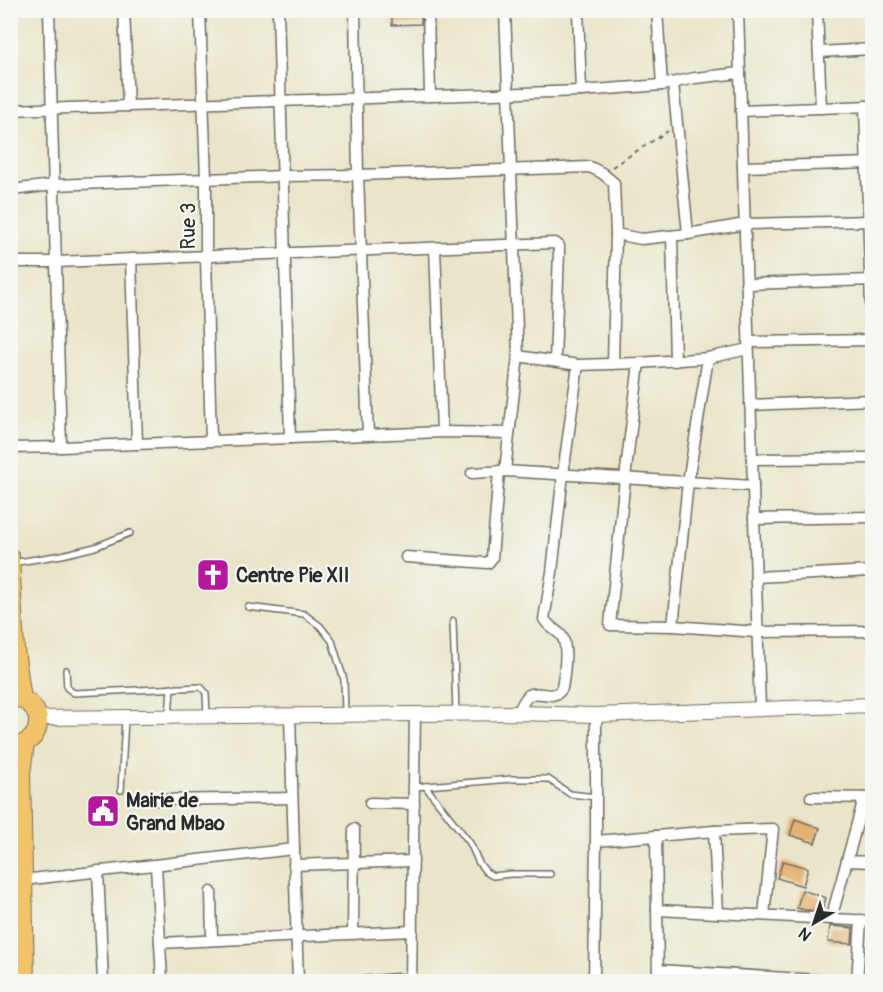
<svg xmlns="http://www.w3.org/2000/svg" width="883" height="992" viewBox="0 0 883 992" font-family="Pangolin,sans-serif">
  <rect width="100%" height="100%" fill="#f6f6f2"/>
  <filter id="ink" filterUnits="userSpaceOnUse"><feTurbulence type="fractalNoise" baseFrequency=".0167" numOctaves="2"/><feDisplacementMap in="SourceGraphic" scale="12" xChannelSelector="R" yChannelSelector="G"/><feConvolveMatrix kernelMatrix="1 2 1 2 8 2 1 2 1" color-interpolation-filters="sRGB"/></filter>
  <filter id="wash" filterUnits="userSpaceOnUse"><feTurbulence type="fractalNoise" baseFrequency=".008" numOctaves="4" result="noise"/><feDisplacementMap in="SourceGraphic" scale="24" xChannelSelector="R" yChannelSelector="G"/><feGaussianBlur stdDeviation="1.35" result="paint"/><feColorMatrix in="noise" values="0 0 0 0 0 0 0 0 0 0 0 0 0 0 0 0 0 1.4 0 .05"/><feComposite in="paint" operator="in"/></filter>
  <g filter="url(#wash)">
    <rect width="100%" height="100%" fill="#eae5c9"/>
    <g id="blocks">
      <g fill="#e4b373">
        <path d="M 392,10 L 421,10 L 421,24 L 392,25 Z"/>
        <path d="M 795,819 L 820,828 L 815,843 L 790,835 Z"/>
        <path d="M 783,861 L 808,868 L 803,886 L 777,878 Z"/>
        <path d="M 802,890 L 826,898 L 822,911 L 805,910 L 797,908 Z"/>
        <path d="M 830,926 L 853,928 L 852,944 L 828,942 Z"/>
      </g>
    </g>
  </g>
  <g filter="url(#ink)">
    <use href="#blocks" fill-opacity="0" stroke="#6e6c62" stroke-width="1.5"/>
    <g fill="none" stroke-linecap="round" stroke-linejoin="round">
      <defs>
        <g id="service">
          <path d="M 12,563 L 62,555 L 95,547 L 130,533"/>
          <path d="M 248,607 L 304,614 L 320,626 L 332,641 L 344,680 L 345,713"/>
          <path d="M 453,621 L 456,712"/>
          <path d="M 66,670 L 67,688 L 74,693 L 201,687 L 206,693 L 207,715"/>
          <path d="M 169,716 L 171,688"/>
          <path d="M 425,786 L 470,843 L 479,863 L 486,872 L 493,876 L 511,874 L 550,874"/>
          <path d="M 414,787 L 512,779 L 548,779 L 570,794 L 596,797"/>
          <path d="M 121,790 L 125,719"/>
        </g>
        <g id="minor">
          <path d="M 124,10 L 128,106"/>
          <path d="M 200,10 L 206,179 L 206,257 L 211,441"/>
          <path d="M 278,10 C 283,153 285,296 290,438"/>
          <path d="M 355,10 L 358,175 L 368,435"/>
          <path d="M 428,10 L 430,96"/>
          <path d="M 578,10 L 581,91"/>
          <path d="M 657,10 L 662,85"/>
          <path d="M 738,10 L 760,710"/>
          <path d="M 817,10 L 821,108"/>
          <path d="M 819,52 L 872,49"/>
          <path d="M 673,83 L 688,234"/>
          <path d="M 865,106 L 872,340"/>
          <path d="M 10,110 L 581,91 L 662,85 L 695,78 L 740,73"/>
          <path d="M 741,111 L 870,106"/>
          <path d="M 743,167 L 872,163"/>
          <path d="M 10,190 L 54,185 L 283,176 L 358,175 L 590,167 L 602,173 L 614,183 L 616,234 L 641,239 L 688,234 L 745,224 L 872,221"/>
          <path d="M 672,236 L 675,361"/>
          <path d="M 435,248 L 442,432"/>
          <path d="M 131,259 L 137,444"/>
          <path d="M 10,262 L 56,262 L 555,243 L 559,246 L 559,251 L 555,361"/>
          <path d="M 746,284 L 872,280"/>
          <path d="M 748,342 L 872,340"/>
          <path d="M 518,356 L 578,365 L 639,363 L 708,358 L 748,349"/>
          <path d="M 639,363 L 625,478 L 610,625 L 673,626 L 757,632 L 872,631"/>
          <path d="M 613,364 L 616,234"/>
          <path d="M 750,405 L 872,400"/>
          <path d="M 61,447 L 442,432 L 509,433"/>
          <path d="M 10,448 L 61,447 L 49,10"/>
          <path d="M 752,459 L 872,458"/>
          <path d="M 505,471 L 518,356 L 505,10"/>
          <path d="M 472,473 L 505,471 L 753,486"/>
          <path d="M 754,519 L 872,517"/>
          <path d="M 406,557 L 488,563 L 492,558 L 499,471"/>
          <path d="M 756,577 L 872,571"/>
          <path d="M 673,626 L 688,482 L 708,358"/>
          <path d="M 518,713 C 521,707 524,699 529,695 C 540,689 554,702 562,688 C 564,676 569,644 561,635 C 555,629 549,627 544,619 L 552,572 L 563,474 L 578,365"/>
          <path d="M 290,716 L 298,982"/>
          <path d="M 811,797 L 872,798"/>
          <path d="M 153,800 L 292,798"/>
          <path d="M 370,803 L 414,804"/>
          <path d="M 714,831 L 718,913"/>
          <path d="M 656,836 L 714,831 L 773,829 L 764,915"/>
          <path d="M 596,841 L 656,836 L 658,982"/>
          <path d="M 847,861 L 872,862"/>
          <path d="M 156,865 L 162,982"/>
          <path d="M 294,865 L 413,861"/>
          <path d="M 98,871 L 103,982"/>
          <path d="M 23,880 L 294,849"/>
          <path d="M 211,892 L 212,940"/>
          <path d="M 657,910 L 872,921"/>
          <path d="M 831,919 L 864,798"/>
          <path d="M 353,934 L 354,829"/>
          <path d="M 160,943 L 412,931"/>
          <path d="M 658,970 L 848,982"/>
          <path d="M 411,980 L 415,715"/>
          <path d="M 361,982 L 397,979 L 411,980 L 412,982"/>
          <path d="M 594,982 L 596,841 L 596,715"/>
          <path d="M 857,982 L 861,920"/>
        </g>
        <path id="tertiary" d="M 38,718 L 518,713 L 596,715 L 872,705"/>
        <g id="trunk">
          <path d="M 10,557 L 15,650 L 22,699"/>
          <path d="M 10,746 C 46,747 48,700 12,697"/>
          <path d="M 10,980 L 11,982"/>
          <path d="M 25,982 L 21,773 L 25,744"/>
        </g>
      </defs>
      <use href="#service" stroke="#6e6c62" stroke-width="8"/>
      <use href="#minor" stroke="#6e6c62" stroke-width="13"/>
      <use href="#tertiary" stroke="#6e6c62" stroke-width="16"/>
      <use href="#trunk" stroke="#6e6c62" stroke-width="20"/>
      <path stroke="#6e6c62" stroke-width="2" stroke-dasharray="4.5 4.5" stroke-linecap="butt" d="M 612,167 L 668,131"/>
      <use href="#service" stroke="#fff" stroke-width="5"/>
      <use href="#minor" stroke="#fff" stroke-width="10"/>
      <use href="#tertiary" stroke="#fff" stroke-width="14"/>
      <use href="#trunk" stroke="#f1c369" stroke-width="18"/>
    </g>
  </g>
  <defs>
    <symbol id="church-square" viewBox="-11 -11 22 22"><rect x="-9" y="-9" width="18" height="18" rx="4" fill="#b5179e" stroke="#f6f6f2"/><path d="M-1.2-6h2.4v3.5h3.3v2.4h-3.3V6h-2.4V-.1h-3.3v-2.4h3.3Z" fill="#fff"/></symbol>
    <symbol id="civic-square" viewBox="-11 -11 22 22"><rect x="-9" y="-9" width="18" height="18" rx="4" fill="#b5179e" stroke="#f6f6f2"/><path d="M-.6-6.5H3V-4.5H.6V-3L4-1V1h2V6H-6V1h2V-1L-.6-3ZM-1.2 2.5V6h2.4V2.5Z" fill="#fff"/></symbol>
  </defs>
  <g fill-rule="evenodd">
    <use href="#church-square" x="194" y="556" width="38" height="38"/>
    <use href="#civic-square" x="84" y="792" width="38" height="38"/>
  </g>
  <g text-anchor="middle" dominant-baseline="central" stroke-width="4.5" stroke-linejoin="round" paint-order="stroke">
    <g font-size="20" fill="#2b2b2b" stroke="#f6f6f2">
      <text transform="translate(188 226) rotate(-90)">Rue 3</text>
    </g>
    <g font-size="20" font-weight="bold" fill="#2b2b2b" stroke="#f6f6f2" text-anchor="start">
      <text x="236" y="575">Centre Pie XII</text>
      <text x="126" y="800">Mairie de<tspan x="126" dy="23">Grand Mbao</tspan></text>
    </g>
  </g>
  <rect width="883" height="992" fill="none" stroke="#f6f6f2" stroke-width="36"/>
  <g transform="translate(814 923) rotate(219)" stroke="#f6f6f2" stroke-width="4.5" paint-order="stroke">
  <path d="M0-4.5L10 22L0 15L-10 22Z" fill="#2b2b2b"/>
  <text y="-9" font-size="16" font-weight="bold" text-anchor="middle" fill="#2b2b2b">N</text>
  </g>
</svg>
